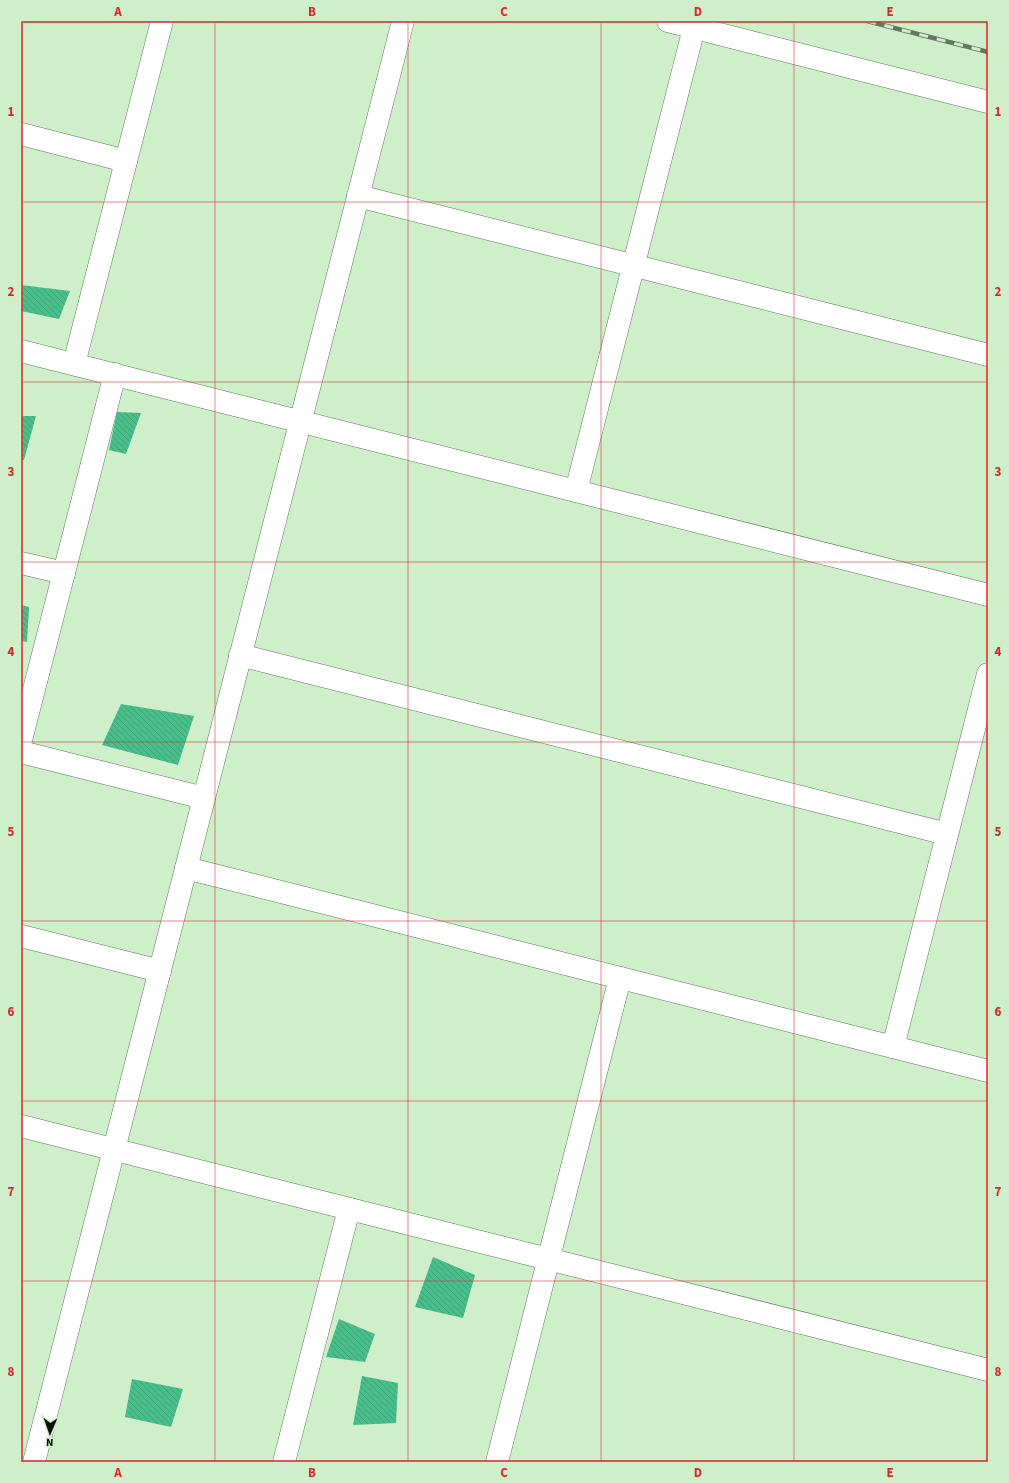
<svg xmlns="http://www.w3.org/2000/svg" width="1009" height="1483" viewBox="0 0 1009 1483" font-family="'Source Sans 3',sans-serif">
  <defs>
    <pattern id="building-back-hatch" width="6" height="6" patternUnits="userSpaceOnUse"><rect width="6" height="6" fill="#47bf8a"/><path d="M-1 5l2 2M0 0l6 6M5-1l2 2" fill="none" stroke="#3da376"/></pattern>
  </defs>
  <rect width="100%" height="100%" fill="#cfeeca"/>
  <g fill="url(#building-back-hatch)">
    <path d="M 21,285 L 70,291 L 59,319 L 21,311 Z"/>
    <path d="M 117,412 L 141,413 L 126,454 L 109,450 Z"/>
    <path d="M 21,416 L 36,416 L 24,460 L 21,460 Z"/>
    <path d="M 21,605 L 29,607 L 27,642 L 21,641 Z"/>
    <path d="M 121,704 L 194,716 L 178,765 L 102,745 Z"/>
    <path d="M 433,1257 L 475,1275 L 463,1318 L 415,1307 Z"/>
    <path d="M 339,1319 L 375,1334 L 365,1362 L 326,1357 Z"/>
    <path d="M 362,1376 L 398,1383 L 396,1423 L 353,1425 Z"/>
    <path d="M 132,1379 L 183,1389 L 171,1427 L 125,1417 Z"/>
  </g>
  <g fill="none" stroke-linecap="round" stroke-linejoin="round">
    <defs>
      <g id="minor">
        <path d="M 668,21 L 988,102"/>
        <path d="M 21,134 L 126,161"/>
        <path d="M 358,196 L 988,355"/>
        <path d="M 21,351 L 988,595"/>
        <path d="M 74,364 L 162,21"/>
        <path d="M 576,491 L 694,28"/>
        <path d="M 21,563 L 64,573"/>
        <path d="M 240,655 L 947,834"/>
        <path d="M 21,740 L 115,374"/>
        <path d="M 21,752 L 204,798"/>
        <path d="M 186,868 L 988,1071"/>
        <path d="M 21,936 L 160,971"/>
        <path d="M 893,1047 L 988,674"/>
        <path d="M 21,1126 L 988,1370"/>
        <path d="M 34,1462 L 403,21"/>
        <path d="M 284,1462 L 349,1209"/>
        <path d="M 497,1462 L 620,978"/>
      </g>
    </defs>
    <use href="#minor" stroke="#5d7959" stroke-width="23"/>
    <use href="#minor" stroke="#fff" stroke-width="22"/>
    <defs>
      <path id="rail" d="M 867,21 L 988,52"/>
    </defs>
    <use href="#rail" stroke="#647861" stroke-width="4.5"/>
    <use href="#rail" stroke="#cfeeca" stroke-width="3" stroke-dasharray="9" stroke-linecap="butt"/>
  </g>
  <path fill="none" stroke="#d62828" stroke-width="1" stroke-opacity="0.55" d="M 215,21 L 215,1462M 408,21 L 408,1462M 601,21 L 601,1462M 794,21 L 794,1462M 21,202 L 988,202M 21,382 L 988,382M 21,562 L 988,562M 21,742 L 988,742M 21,921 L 988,921M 21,1101 L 988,1101M 21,1281 L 988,1281"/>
  <rect width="1009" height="1483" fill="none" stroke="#cfeeca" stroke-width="44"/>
  <g transform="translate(50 1433) rotate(182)" stroke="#cfeeca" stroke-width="3" paint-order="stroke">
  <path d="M0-3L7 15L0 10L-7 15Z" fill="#071105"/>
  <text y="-6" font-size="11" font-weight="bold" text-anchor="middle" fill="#071105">N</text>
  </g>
  <rect x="22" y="22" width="965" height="1439" fill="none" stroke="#d62828" stroke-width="1.5"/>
  <g font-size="13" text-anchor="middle" font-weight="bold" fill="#d62828">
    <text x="118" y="16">A</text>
    <text x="312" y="16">B</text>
    <text x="504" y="16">C</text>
    <text x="698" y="16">D</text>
    <text x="890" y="16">E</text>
    <text x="11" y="116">1</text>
    <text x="998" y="116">1</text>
    <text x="11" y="296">2</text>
    <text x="998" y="296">2</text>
    <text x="11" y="476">3</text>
    <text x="998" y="476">3</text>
    <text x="11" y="656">4</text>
    <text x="998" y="656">4</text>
    <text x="11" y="836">5</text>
    <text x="998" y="836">5</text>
    <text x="11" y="1016">6</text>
    <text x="998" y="1016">6</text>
    <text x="11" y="1196">7</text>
    <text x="998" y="1196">7</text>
    <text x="11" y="1376">8</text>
    <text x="998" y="1376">8</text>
    <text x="118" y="1477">A</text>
    <text x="312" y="1477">B</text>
    <text x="504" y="1477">C</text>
    <text x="698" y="1477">D</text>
    <text x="890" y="1477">E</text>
  </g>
</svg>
